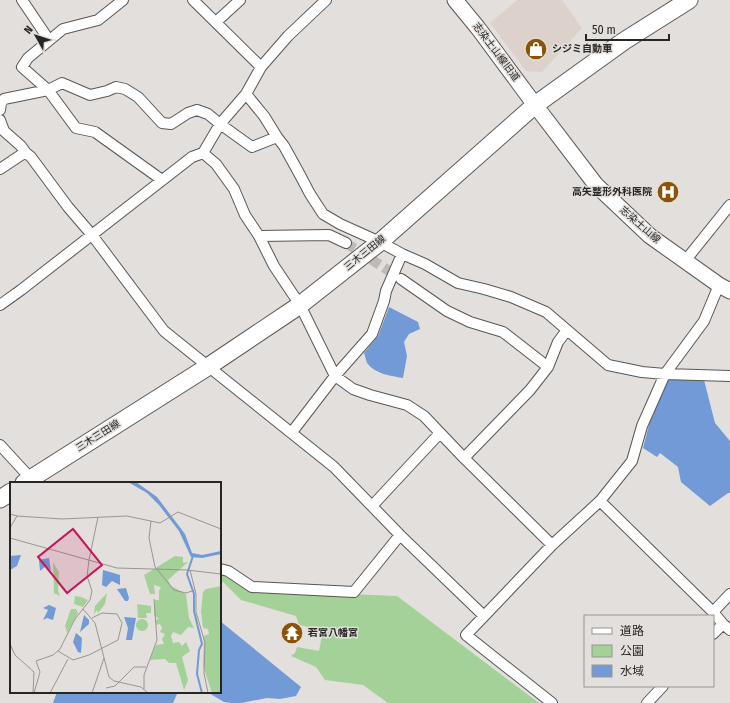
<svg xmlns="http://www.w3.org/2000/svg" width="730" height="703" font-family="'Fira Sans Condensed','Noto Sans JP',sans-serif">
	<style>
		.built { fill: #dcd2cb }
		.green { fill: #a3d197 }
		.water { fill: #719ad6 }
		.lines { fill: none; stroke-linecap: round; stroke-linejoin: round }
		.street-tunnel { stroke: #bdbab7; stroke-width: 10; stroke-dasharray: 10 5; stroke-linecap: butt }
		.street-casing { stroke: #5a5654; stroke-width: 12 }
		.secondary-casing { stroke: #5a5654; stroke-width: 17 }
		.primary-casing { stroke: #5a5654; stroke-width: 19 }
		.street { stroke: #fff; stroke-width: 10 }
		.secondary { stroke: #fff; stroke-width: 15 }
		.primary { stroke: #fff; stroke-width: 17 }
		.labels { text-anchor: middle; dominant-baseline: central; stroke-width: 3; stroke-linejoin: round; paint-order: stroke }
		.poi-label { font-size: 10px; font-weight: bold; fill: #272625; stroke: #e3dfdc; text-anchor: start }
		.street-label { font-size: 10px; fill: #272625; stroke: #e3dfdc }
		.inset-river { fill: none; stroke: #719ad6; stroke-width: 2 }
		.inset-road { fill: none; stroke: #989593; stroke-width: 1 }
		.view { fill: #c2185b; fill-opacity: 0.15; stroke: #c2185b; stroke-width: 2 }
		.inset-edge { fill: none; stroke: #272625; stroke-width: 2 }
	</style>
	<rect width="100%" height="100%" fill="#e3dfdc"/>
	<path class="built" d="M 517,0 L 562,0 L 582,28 L 542,72 L 526,71 L 490,23 Z"/>
	<path class="green" d="M 220,573 L 246,590 L 397,596 L 539,703 L 388,703 L 363,685 L 325,680 L 316,667 L 291,656 L 295,653 L 297,647 L 319,651 L 323,630 L 299,625 L 296,616 L 241,600 L 223,582 L 220,581 Z"/>
	<path class="water" d="M 389,307 L 418,322 L 420,329 L 409,334 L 404,342 L 407,356 L 403,378 C 391,376 375,374 367,363 C 366,360 365,356 364,353 L 378,336 Z
		M 671,379 L 704,380 L 715,423 L 730,441 L 730,493 L 728,493 L 710,506 L 681,482 L 678,467 L 660,453 L 657,457 L 643,448 L 651,417 L 667,381 Z
		M 220,621 L 301,687 L 296,696 L 280,699 L 267,698 L 241,703 L 232,703 L 224,702 L 207,692 L 220,692 Z
		M 57,692 L 181,692 L 177,694 L 173,703 L 53,703 Z"/>
	<g class="lines">
		<path class="street-tunnel" d="M 346,243 L 400,278"/>
		<g class="street-casing">
			<path id="street" d="M 22,0 L 49,40
				M 123,0 L 98,20 L 63,29 L 28,58 L 22,67 L 48,90 L 76,128 L 95,132 L 162,180
				M 193,0 L 261,67
				M 216,22 L 240,0
				M 246,94 L 264,116 L 277,137 L 284,146 L 300,175 L 310,194 L 323,214 L 340,224 L 380,242 L 402,254 L 425,264 L 458,283 L 484,289 L 511,297 L 546,312 L 608,365 L 642,372 L 665,374 L 730,376
				M 0,110 L 1,103 L 4,99 L 48,90 L 62,83 L 90,95 L 107,91 L 116,87 L 125,89 L 138,97 L 162,123 L 171,124 L 188,113 L 197,110 L 208,114 L 220,124 L 252,147 L 277,137
				M 0,120 L 4,131 L 21,146 L 26,153
				M 203,153 L 216,164 L 234,189 L 245,215 L 259,236 L 274,266 L 300,305 L 335,376 L 353,389 L 370,395 L 407,405 L 424,416 L 464,458 L 552,545
				M 0,169 L 21,155 L 26,153 L 31,157 L 68,207 L 92,235 L 164,331 L 334,467 L 400,535 L 484,616
				M 259,236 L 329,235 L 346,243
				M 685,261 L 730,205
				M 401,279 L 447,311 L 470,322 L 503,332 L 548,367
				M 0,305 L 21,290 L 192,157 L 203,153 L 220,124 L 246,94 L 261,67 L 288,36 L 326,0
				M 292,432 L 335,376 L 372,334 L 384,301 L 386,291 L 402,254
				M 0,445 L 34,482
				M 464,458 L 530,390 L 548,367 L 558,342 L 567,330
				M 600,501 L 713,612 L 723,624 L 730,630
				M 372,506 L 440,433
				M 220,569 L 228,571 L 252,587 L 354,592 L 400,535
				M 713,612 L 730,594
				M 713,634 L 723,624
				M 552,703 L 466,635 L 552,545 L 600,501 L 632,461 L 642,426 L 665,374 L 704,321 L 719,285
				M 647,703 L 663,686"/>
		</g>
		<g class="secondary-casing">
			<path id="secondary" d="M 455,0 L 478,28 L 535,105 L 596,185 L 650,236 L 719,285 L 730,291"/>
		</g>
		<g class="primary-casing">
			<path id="primary" d="M 24,483 L 209,366 L 300,305 L 380,242 L 535,105 L 624,41 L 689,0
				M 0,499 L 11,492"/>
		</g>
		<use href="#street" class="street"/>
		<use href="#secondary" class="secondary"/>
		<use href="#primary" class="primary"/>
	</g>
	<defs>
		<g id="shop-disc" transform="scale(1.15)"><circle r="9.5" fill="#8b5307" stroke="#e3dfdc"/><path d="M-5-2.5h2.3a2.7 3.5 0 0 1 5.4 0H5L5.5 6h-11ZM-1.5-2.5h3a1.5 2.3 0 0 0-3 0Z" fill="#fff"/></g>
		<g id="hospital-disc" transform="scale(1.15)"><circle r="9.5" fill="#8b5307" stroke="#e3dfdc"/><path d="M-5-5h3v3.5h4V-5h3V5h-3V1.5h-4V5h-3Z" fill="#fff"/></g>
		<g id="temple-disc" transform="scale(1.15)"><circle r="9.5" fill="#8b5307" stroke="#e3dfdc"/><path d="M0-6L5-2H3V0L6.5 2.5H4V6H1.5V3h-3V6H-4V2.5H-6.5L-3 0V-2H-5Z" fill="#fff"/></g>
	</defs>
	<g fill-rule="evenodd">
		<use href="#shop-disc" x="536" y="49"/>
		<use href="#hospital-disc" x="668" y="192"/>
		<use href="#temple-disc" x="292" y="633"/>
	</g>
	<g class="labels">
		<g class="poi-label">
			<text x="552" y="49">シジミ自動車</text>
			<text x="652" y="192" text-anchor="end">高矢整形外科医院</text>
			<text x="308" y="633">若宮八幡宮</text>
		</g>
		<g class="street-label">
			<text transform="translate(496 52) rotate(53)">志染土山線旧道</text>
			<text transform="translate(640 225) rotate(41)">志染土山線</text>
			<text transform="translate(365 253) rotate(-39)">三木三田線</text>
			<text transform="translate(98 436) rotate(-32)">三木三田線</text>
		</g>
	</g>
	<g transform="translate(10 482)">
		<rect width="211" height="211" fill="#e3dfdc"/>
		<path d="M 165,74 L 173,75 L 173,81 L 178,80 L 158,98 L 161,104 L 176,112 L 179,136 L 184,146 L 178,145 L 171,153 L 163,150 L 161,154 L 163,161 L 169,160 L 172,164 L 176,160 L 180,169 L 172,175 L 178,198 L 174,208 L 166,181 L 159,181 L 155,177 L 140,178 L 146,163 L 154,162 L 152,157 L 155,152 L 150,150 L 152,146 L 150,142 L 146,143 L 145,138 L 149,137 L 144,133 L 145,118 L 149,118 L 149,109 L 151,105 L 144,103 L 145,112 L 140,112 L 134,93 ZM 43,80 L 49,90 L 48,109 L 50,114 L 44,111 ZM 211,104 L 211,211 L 202,211 L 193,184 L 194,154 L 199,152 L 198,147 L 193,146 L 191,129 L 193,110 L 196,107 ZM 97,111 L 95,122 L 88,131 L 87,128 L 84,132 L 85,124 ZM 65,114 L 71,115 L 78,118 L 73,125 L 64,122 ZM 127,122 L 141,124 L 141,131 L 136,131 L 137,136 L 128,136 ZM 61,127 L 66,127 L 68,131 L 57,151 L 55,144 ZM126 143a6 6 0 1 1 12 0a6 6 0 1 1-12 0Z" fill="#a3d197"/>
		<path d="M 118,0 L 126,0 L 147,15 L 175,52 L 182,71 L 192,73 L 211,69 L 211,72 L 192,76 L 181,75 L 169,49 L 149,23 L 137,11 ZM 11,73 L 7,84 L 0,88 L 0,74 ZM 39,76 L 41,89 L 36,84 L 30,89 L 29,78 ZM 93,88 L 110,93 L 110,103 L 102,99 L 96,105 L 92,103 ZM 116,106 L 119,116 L 118,119 L 115,119 L 107,107 ZM 39,123 L 46,126 L 43,138 L 37,136 L 33,138 L 38,128 L 33,126 ZM 74,133 L 79,138 L 79,142 L 70,150 ZM 114,135 L 126,136 L 122,158 L 116,158 L 118,146 ZM 66,151 L 72,156 L 71,171 L 68,170 L 63,160 Z" fill="#719ad6"/>
		<path class="inset-river" d="M 183,74 L 177,92 L 184,112 L 184,129 L 192,162 L 189,168 L 187,192 L 192,211"/>
		<path class="inset-road" d="M 0,32 L 7,34 L 0,46M 7,34 L 52,37 L 117,34 L 150,41 L 168,30 L 211,47M 141,39 L 139,56 L 145,85 L 164,108 L 176,111 L 185,108M 0,56 L 107,86 L 177,88 L 211,92M 79,78 L 88,35M 180,88 L 186,112 L 186,130 L 195,161 L 194,191 L 198,211M 73,127 L 85,141 L 99,195 L 104,199 L 131,205 L 138,211M 0,162 L 5,173 L 24,190 L 23,211M 48,169 L 63,178 L 79,173 L 108,158 L 112,141 L 107,132 L 92,131 L 82,136M 96,206 L 105,204 L 124,185 L 136,185M 134,207 L 134,193 L 147,158 L 144,117M 24,211 L 30,190 L 26,179 L 43,173 L 50,167 L 65,137 L 80,118 L 82,109 L 77,94 L 79,78M 40,211 L 58,177M 82,211 L 94,176"/>
		<path class="view" d="M 63,47 L 92,83 L 57,111 L 28,75 Z"/>
		<rect width="211" height="211" class="inset-edge"/>
	</g>
	<rect x="584" y="615" width="130" height="72" fill="#e3dfdc" stroke="#989593"/>
	<rect x="592" y="628" width="20" height="6" fill="#ffffff" stroke="#989593"/>
	<text x="620" y="635" font-size="12" fill="#272625">道路</text>
	<rect x="592" y="645" width="20" height="12" fill="#a3d197" stroke="#989593"/>
	<text x="620" y="655" font-size="12" fill="#272625">公園</text>
	<rect x="592" y="665" width="20" height="12" fill="#719ad6" stroke="#989593"/>
	<text x="620" y="675" font-size="12" fill="#272625">水域</text>
	<g transform="translate(36 36) rotate(309)" stroke="#e3dfdc" stroke-width="3" paint-order="stroke">
	<path d="M0-3L7 15L0 10L-7 15Z" fill="#272625"/>
	<text y="-6" font-size="11" font-weight="bold" text-anchor="middle" fill="#272625">N</text>
	</g>
	<path d="M586 34v6h83v-6" fill="none" stroke="#272625" stroke-width="2"/>
	<text x="592" y="34" font-size="12" fill="#272625" stroke="#e3dfdc" stroke-width="3" paint-order="stroke">50 m</text>
</svg>
